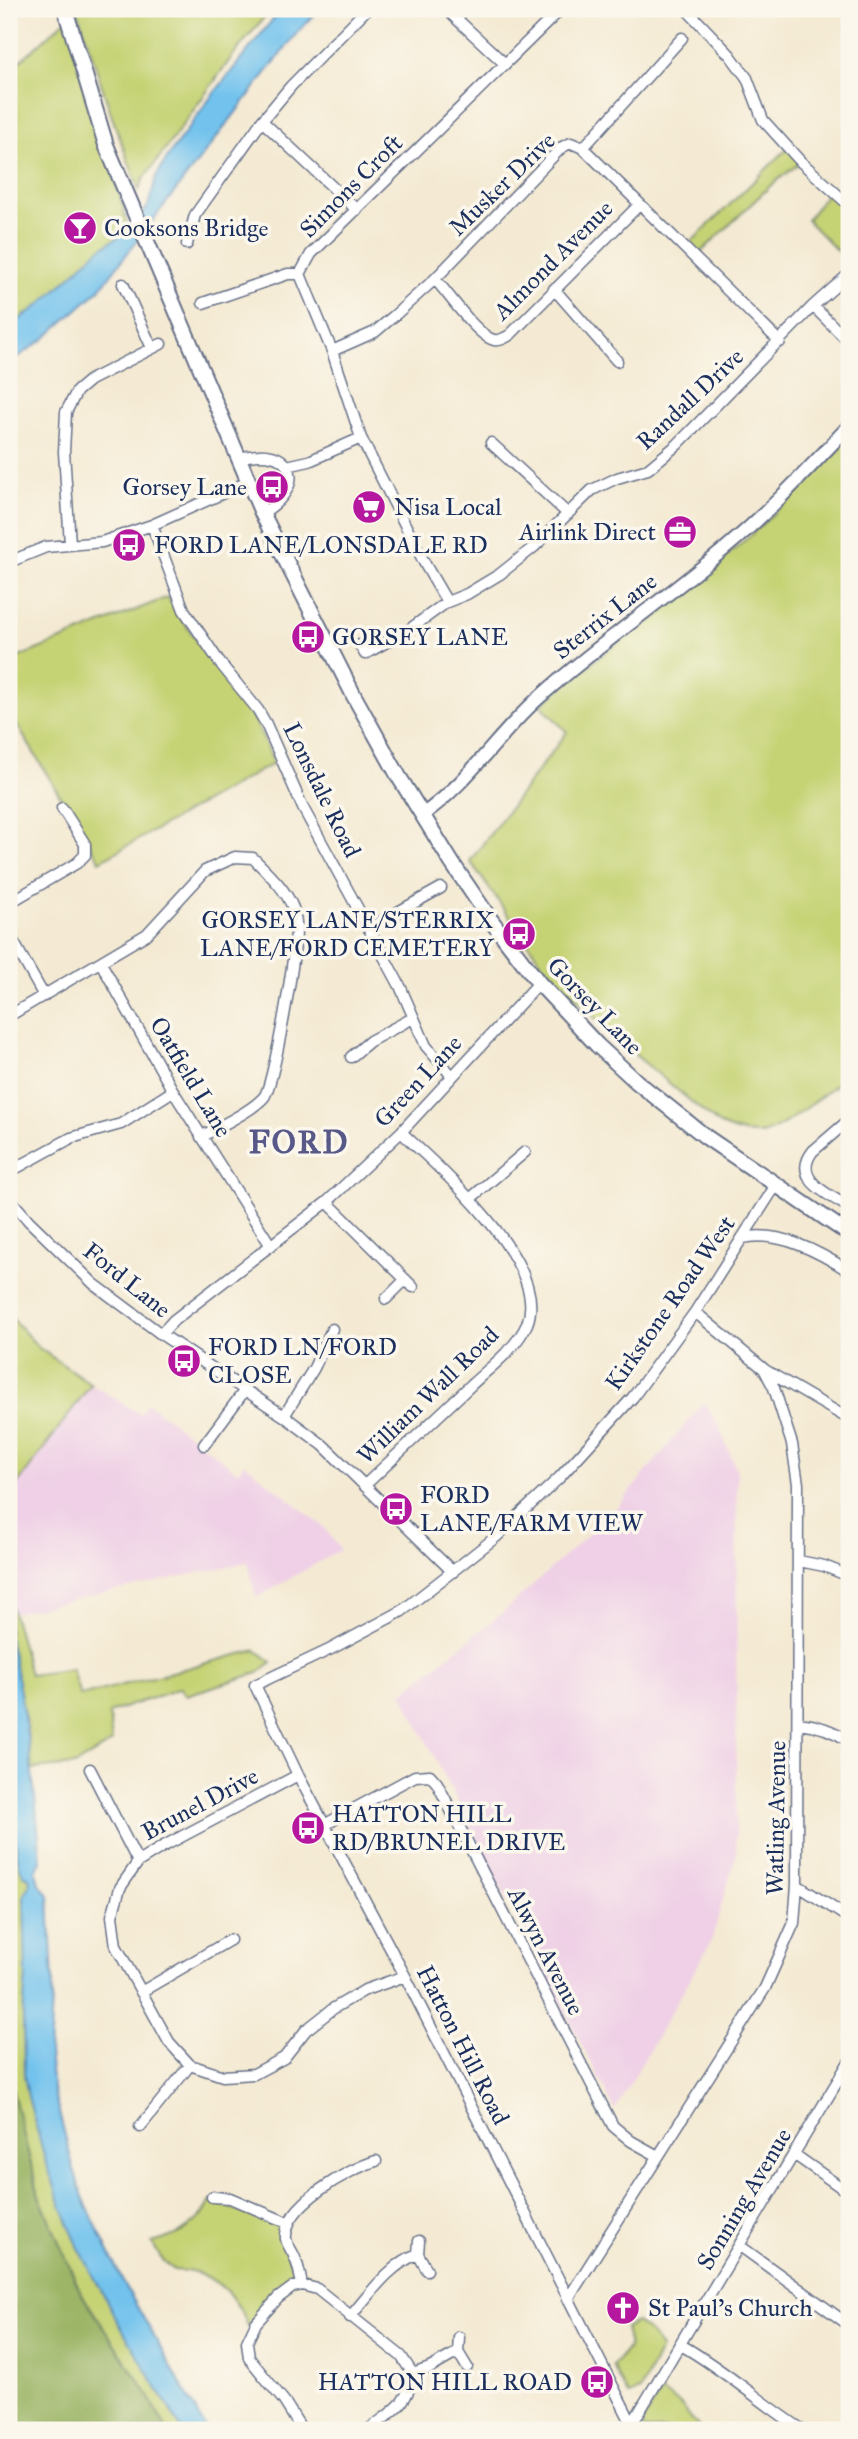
<svg xmlns="http://www.w3.org/2000/svg" width="858" height="2439" font-family="'IM FELL Great Primer',serif">
	<style>
		.built { fill: #efd0e6 }
		.green { fill: #c6d374; stroke: #708169; stroke-width: 2 }
		.forest { fill: #9cb566; stroke: #5c7262; stroke-width: 2 }
		.water { fill: #72c2ed; stroke: #4678a6; stroke-width: 2 }
		.lines { fill: none; stroke-linecap: round; stroke-linejoin: round }
		.minor-casing { stroke: #677087; stroke-width: 13 }
		.tertiary-casing { stroke: #677087; stroke-width: 16 }
		.secondary-casing { stroke: #677087; stroke-width: 18 }
		.minor { stroke: #fff; stroke-width: 10 }
		.tertiary { stroke: #fff; stroke-width: 12 }
		.secondary { stroke: #fff; stroke-width: 14 }
		.labels { text-anchor: middle; dominant-baseline: central; stroke-width: 7; stroke-linejoin: round; paint-order: stroke }
		.street-label { font-size: 24px; fill: #1b2f5e; stroke: #fbf7ec }
		.poi-label { font-size: 24px; fill: #1b2f5e; stroke: #fbf7ec; text-anchor: start }
		.district-label { font-size: 32px; font-weight: bold; letter-spacing: 2px; fill: #585989; stroke: #fbf7ec }
	</style>
	<rect width="100%" height="100%" fill="#fbf7ec"/>
	<filter id="ink" filterUnits="userSpaceOnUse"><feTurbulence type="fractalNoise" baseFrequency=".0143" numOctaves="2"/><feDisplacementMap in="SourceGraphic" scale="14" xChannelSelector="R" yChannelSelector="G"/><feConvolveMatrix kernelMatrix="1 2 1 2 8 2 1 2 1" color-interpolation-filters="sRGB"/></filter>
	<filter id="wash" filterUnits="userSpaceOnUse"><feTurbulence type="fractalNoise" baseFrequency=".00686" numOctaves="4" result="noise"/><feDisplacementMap in="SourceGraphic" scale="28" xChannelSelector="R" yChannelSelector="G"/><feGaussianBlur stdDeviation="1.57" result="paint"/><feColorMatrix in="noise" values="0 0 0 0 0 0 0 0 0 0 0 0 0 0 0 0 0 1.4 0 .05"/><feComposite in="paint" operator="in"/></filter>
	<g filter="url(#wash)">
		<rect width="100%" height="100%" fill="#f4ead3"/>
		<path class="built" d="M 91,1384 L 140,1414 L 147,1403 L 238,1472 L 244,1463 L 324,1527 L 340,1550 L 256,1598 L 248,1562 L 13,1613 L 9,1599 L 9,1496 Z
			M 704,1402 L 718,1424 L 737,1471 L 736,1855 L 711,1942 L 615,2110 L 402,1693 L 501,1614 L 614,1511 Z"/>
		<path class="green" d="M 77,9 L 271,9 L 234,54 L 143,180 L 139,190 L 112,117 Z
			M 68,18 L 106,145 L 131,238 L 9,346 L 9,71 Z
			M 788,148 L 801,162 L 770,186 L 695,258 L 686,247 Z
			M 831,188 L 849,205 L 849,263 L 807,220 Z
			M 849,439 L 849,1074 C 829,1089 782,1132 759,1134 C 744,1135 732,1130 718,1124 L 615,1038 L 544,966 L 470,861 L 567,732 L 541,705 C 601,652 667,606 729,554 C 771,518 810,478 849,439 Z
			M 168,597 L 177,613 L 256,722 L 274,763 L 100,861 L 9,712 L 9,661 Z
			M 9,1315 L 39,1348 L 91,1384 L 9,1496 Z
			M 9,1599 L 30,1675 L 72,1669 L 80,1696 L 256,1650 L 272,1662 L 258,1673 L 186,1695 L 180,1688 L 109,1713 L 112,1742 L 75,1765 L 32,1769 L 26,1723 L 9,1638 Z
			M 9,1703 L 35,1888 L 38,1980 L 61,2171 L 195,2430 L 9,2430 Z
			M 211,2201 L 281,2225 L 281,2242 L 293,2268 L 295,2280 L 280,2288 L 248,2326 C 234,2292 213,2271 174,2270 L 161,2258 L 152,2243 C 176,2237 200,2225 211,2201 Z
			M 636,2322 L 652,2335 L 661,2348 L 640,2391 L 628,2395 L 613,2366 L 629,2347 L 625,2328 Z
			M 661,2392 L 679,2403 L 701,2430 L 644,2430 L 641,2424 Z"/>
		<path class="forest" d="M 9,2031 L 13,2092 L 39,2196 L 81,2293 L 150,2398 L 167,2430 L 22,2430 L 9,2420 Z"/>
		<path class="water" d="M 281,9 L 320,9 L 297,33 L 99,290 L 44,339 L 9,363 L 9,327 L 42,303 L 97,251 L 130,229 L 148,206 L 157,175 L 169,155 L 211,97 Z
			M 9,1638 C 26,1712 35,1786 41,1862 L 36,1870 L 39,1884 L 49,1895 L 53,1982 L 49,2053 L 53,2089 L 73,2166 L 83,2198 L 122,2280 L 207,2430 L 182,2430 L 114,2315 L 78,2246 L 62,2208 L 45,2159 L 28,2097 L 24,2075 L 23,2017 L 26,1975 L 24,1895 L 30,1886 L 29,1877 L 23,1874 L 19,1866 L 9,1791 Z"/>
	</g>
	<g filter="url(#ink)">
		<g class="lines">
			<g class="minor-casing">
				<path id="minor" d="M 446,9 L 505,64
					M 561,9 L 311,254 L 300,274 L 332,351 L 361,438 L 426,566 L 447,602 L 467,594 L 500,574 L 534,547 L 592,490 L 617,478 L 648,469 L 677,445 L 813,306 L 849,274
					M 686,9 L 730,55 L 747,78 L 763,120 L 801,162 L 849,205
					M 262,121 L 357,210
					M 583,148 L 682,38
					M 187,244 L 195,215 L 262,121 L 291,86 L 367,9
					M 435,279 C 448,293 477,336 494,340 C 500,341 505,338 510,335 L 640,204
					M 123,284 L 152,348
					M 554,289 L 617,361
					M 203,303 L 288,274 L 300,274
					M 813,306 L 849,342
					M 332,351 L 375,332 L 395,315 L 435,279 L 562,147 L 571,143 L 583,148 L 780,342
					M 491,443 L 568,514
					M 237,458 C 251,455 269,452 281,460 C 305,478 278,505 262,513
					M 287,466 L 309,461 L 361,438
					M 152,525 L 184,610 L 220,663 L 258,710 L 266,724 L 303,808 L 400,986 L 426,1046 L 452,1076
					M 70,544 L 64,452 L 66,412 L 77,391 L 90,380 L 161,344
					M 9,562 L 46,547 L 102,542 L 152,525 L 248,482
					M 360,645 L 365,654 L 410,629 L 447,602
					M 9,903 L 77,863 L 85,855 L 85,844 L 62,808
					M 369,928 L 441,888
					M 9,934 L 44,996
					M 101,963 L 173,1091 L 271,1246
					M 9,1016 L 147,934 L 205,871 L 235,857 L 253,858 C 268,873 285,888 293,908 C 294,912 296,919 296,924 C 298,943 274,1085 264,1097 C 251,1112 219,1126 201,1137
					M 351,1057 L 370,1041 L 413,1018
					M 849,1120 L 813,1151 C 791,1179 829,1195 849,1207
					M 9,1172 L 71,1138 L 121,1124 L 173,1091
					M 9,1198 L 29,1221 L 94,1284 L 161,1334 L 284,1416 L 323,1445 L 453,1572
					M 471,1198 L 525,1152
					M 327,1202 L 413,1287
					M 743,1238 C 779,1230 819,1252 849,1271
					M 386,1299 L 405,1280
					M 161,1334 L 174,1320 L 327,1202 L 401,1132 L 539,983
					M 765,1370 L 849,1419
					M 284,1416 L 314,1368 L 332,1329
					M 204,1445 L 245,1390
					M 365,1485 C 400,1452 435,1419 470,1386 C 489,1368 516,1349 527,1324 C 551,1264 439,1168 401,1132
					M 799,1561 L 824,1566 L 849,1576
					M 798,1723 C 818,1725 833,1730 849,1741
					M 90,1769 L 138,1862
					M 298,1775 L 162,1847 L 138,1862 L 120,1888 L 112,1916 L 116,1946 L 169,2042 L 190,2065 L 223,2076 L 254,2074 L 284,2058 L 306,2030 L 334,2008 L 365,1990 L 405,1976
					M 326,1824 L 415,1776 L 430,1775 L 437,1783 L 613,2126 L 631,2141 L 658,2156
					M 797,1885 L 849,1918
					M 141,1992 L 230,1940
					M 140,2127 L 190,2065
					M 795,2155 L 849,2193
					M 212,2197 L 230,2198 L 288,2223
					M 419,2241 L 418,2254 L 427,2270
					M 740,2246 L 849,2325
					M 302,2285 C 300,2276 299,2267 295,2258 C 293,2252 287,2245 286,2239 C 283,2205 349,2169 376,2161
					M 568,2299 L 765,1988 L 794,1923 L 797,1885 L 798,1484 L 792,1444 L 774,1388 L 764,1369 L 695,1312
					M 350,2317 C 369,2295 391,2263 418,2254
					M 459,2337 L 458,2352 L 467,2367
					M 681,2345 C 725,2370 761,2403 803,2430
					M 413,2374 L 430,2368 L 458,2352
					M 632,2424 L 849,2062
					M 302,2430 L 284,2401 L 249,2358 L 247,2342 L 256,2323 L 278,2298 L 293,2287 L 302,2285 L 317,2289 L 401,2356 L 413,2374 C 408,2406 391,2412 368,2430
					M 635,2430 L 405,1976 L 298,1775 L 255,1685 L 331,1649 L 402,1611 L 496,1537 L 559,1478 L 633,1397 L 695,1312 L 776,1185"/>
			</g>
			<g class="tertiary-casing">
				<path id="tertiary" d="M 422,815 C 469,783 499,732 542,695 C 601,642 668,597 728,546 C 772,509 810,467 849,426"/>
			</g>
			<g class="secondary-casing">
				<path id="secondary" d="M 65,9 L 106,145 L 262,513 L 354,696 L 399,777 L 452,863 L 490,919 L 539,983 L 597,1045 L 637,1082 L 706,1137 L 849,1234"/>
			</g>
			<use href="#minor" class="minor"/>
			<use href="#tertiary" class="tertiary"/>
			<use href="#secondary" class="secondary"/>
		</g>
	</g>
	<defs>
		<g id="bar-disc" transform="scale(1.75)"><circle r="9.5" fill="#b5179e" stroke="#fbf7ec"/><path d="M-6-5H6L.8 .8V4.5H3.5V6h-7V4.5H-.8V.8Z" fill="#fff"/></g>
		<g id="bus-disc" transform="scale(1.75)"><circle r="9.5" fill="#b5179e" stroke="#fbf7ec"/><path d="M-5-6H5V4H4V6H2V4H-2V6H-4V4H-5ZM-3.5-4V0h7V-4ZM-3.5 1.2v1.5H-2V1.2ZM2 1.2v1.5H3.5V1.2Z" fill="#fff"/></g>
		<g id="supermarket-disc" transform="scale(1.75)"><circle r="9.5" fill="#b5179e" stroke="#fbf7ec"/><path d="M-6-5.5h2.5l.6 2H6L4.5 2H-2.5L-4.4-4H-6ZM-1.5 3.2a1.3 1.3 0 1 0 .1 0ZM3 3.2a1.3 1.3 0 1 0 .1 0Z" fill="#fff"/></g>
		<g id="office-disc" transform="scale(1.75)"><circle r="9.5" fill="#b5179e" stroke="#fbf7ec"/><path d="M-6-3h4V-5.5h4V-3h4V5H-6ZM-1-4.5V-3h2v-1.5ZM-6 0V1H6V0Z" fill="#fff"/></g>
		<g id="church-disc" transform="scale(1.75)"><circle r="9.5" fill="#b5179e" stroke="#fbf7ec"/><path d="M-1.2-6h2.4v3.5h3.3v2.4h-3.3V6h-2.4V-.1h-3.3v-2.4h3.3Z" fill="#fff"/></g>
	</defs>
	<g fill-rule="evenodd">
		<use href="#bar-disc" x="80" y="228"/>
		<use href="#bus-disc" x="272" y="487"/>
		<use href="#supermarket-disc" x="369" y="507"/>
		<use href="#office-disc" x="680" y="532"/>
		<use href="#bus-disc" x="129" y="545"/>
		<use href="#bus-disc" x="308" y="637"/>
		<use href="#bus-disc" x="519" y="934"/>
		<use href="#bus-disc" x="184" y="1361"/>
		<use href="#bus-disc" x="396" y="1509"/>
		<use href="#bus-disc" x="308" y="1828"/>
		<use href="#church-disc" x="623" y="2308"/>
		<use href="#bus-disc" x="597" y="2382"/>
	</g>
	<g class="labels">
		<g class="street-label">
			<text transform="translate(502 184) rotate(-44)">Musker Drive</text>
			<text transform="translate(351 186) rotate(-45)">Simons Croft</text>
			<text transform="translate(553 260) rotate(-45)">Almond Avenue</text>
			<text transform="translate(690 399) rotate(-43)">Randall Drive</text>
			<text transform="translate(605 616) rotate(-38)">Sterrix Lane</text>
			<text transform="translate(322 790) rotate(64)">Lonsdale Road</text>
			<text transform="translate(595 1006) rotate(46)">Gorsey Lane</text>
			<text transform="translate(191 1077) rotate(59)">Oatfield Lane</text>
			<text transform="translate(418 1081) rotate(-47)">Green Lane</text>
			<text transform="translate(127 1280) rotate(39)">Ford Lane</text>
			<text transform="translate(670 1303) rotate(-55)">Kirkstone Road West</text>
			<text transform="translate(428 1395) rotate(-44)">William Wall Road</text>
			<text transform="translate(200 1804) rotate(-28)">Brunel Drive</text>
			<text transform="translate(776 1818) rotate(-89)">Watling Avenue</text>
			<text transform="translate(546 1951) rotate(63)">Alwyn Avenue</text>
			<text transform="translate(463 2045) rotate(63)">Hatton Hill Road</text>
			<text transform="translate(744 2199) rotate(-59)">Sonning Avenue</text>
		</g>
		<g class="poi-label">
			<text x="104" y="228">Cooksons Bridge</text>
			<text x="247" y="487" text-anchor="end">Gorsey Lane</text>
			<text x="394" y="507">Nisa Local</text>
			<text x="656" y="532" text-anchor="end">Airlink Direct</text>
			<text x="154" y="545">FORD LANE/LONSDALE RD</text>
			<text x="332" y="637">GORSEY LANE</text>
			<text x="494" y="920" text-anchor="end">GORSEY LANE/STERRIX<tspan x="494" dy="28">LANE/FORD CEMETERY</tspan></text>
			<text x="208" y="1347">FORD LN/FORD<tspan x="208" dy="28">CLOSE</tspan></text>
			<text x="420" y="1495">FORD<tspan x="420" dy="28">LANE/FARM VIEW</tspan></text>
			<text x="332" y="1814">HATTON HILL<tspan x="332" dy="28">RD/BRUNEL DRIVE</tspan></text>
			<text x="648" y="2308">St Paul's Church</text>
			<text x="572" y="2382" text-anchor="end">HATTON HILL ROAD</text>
		</g>
		<g class="district-label">
			<text x="299" y="1142">FORD</text>
		</g>
	</g>
	<rect width="858" height="2439" fill="none" stroke="#fbf7ec" stroke-width="35"/>
</svg>
